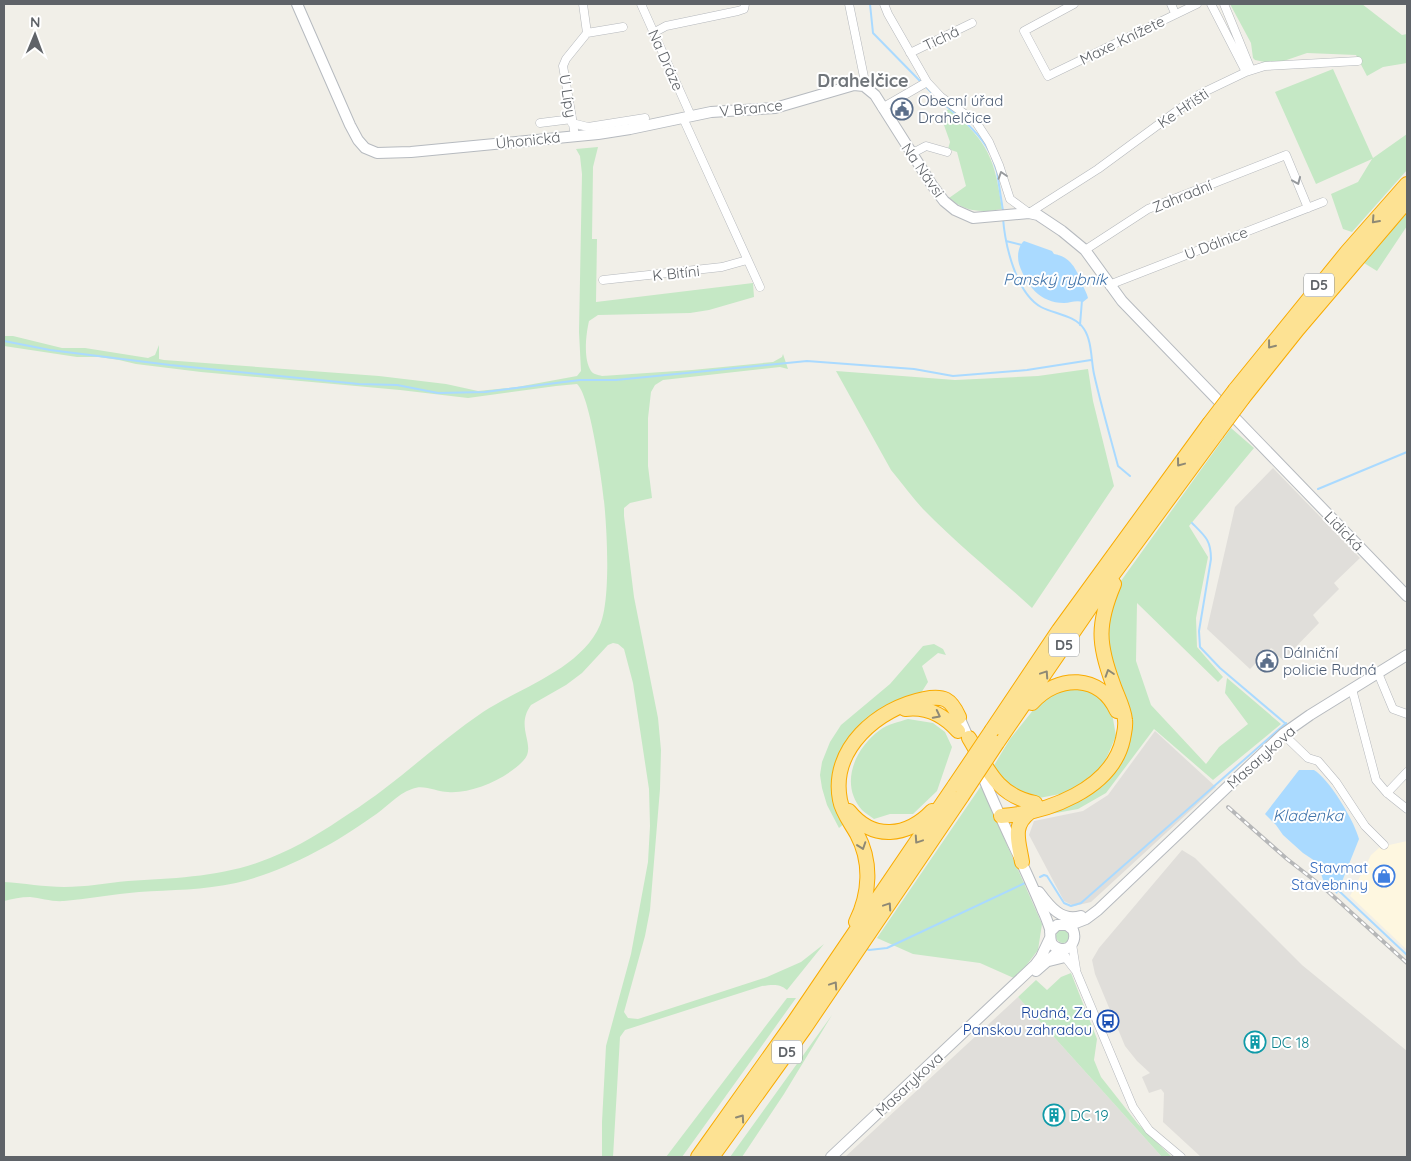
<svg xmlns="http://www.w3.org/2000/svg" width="1411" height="1161" font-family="Quicksand,sans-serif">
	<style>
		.commercial { fill: #fef7e0 }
		.industrial { fill: #e0deda }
		.green { fill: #c5e8c5 }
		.water { fill: #aadaff }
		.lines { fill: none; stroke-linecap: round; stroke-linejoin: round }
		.stream { stroke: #aadaff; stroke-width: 2 }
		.minor-casing { stroke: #b5b8bc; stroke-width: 9 }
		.secondary-casing { stroke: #b6babf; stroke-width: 12 }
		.motorway-casing { stroke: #f9ab00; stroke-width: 16 }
		.minor { stroke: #fff; stroke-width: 8 }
		.secondary { stroke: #fff; stroke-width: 10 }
		.motorway { stroke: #fde293; stroke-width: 14 }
		.rail-casing { stroke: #b6b7b8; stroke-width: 4 }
		.rail { stroke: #fff; stroke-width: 2; stroke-dasharray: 5.5; stroke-linecap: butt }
		.motorway-bridge-casing { stroke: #f9ab00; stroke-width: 16; stroke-linecap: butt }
		.motorway-bridge { stroke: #fde293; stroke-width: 14 }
		.oneway { stroke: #979a9d }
		.oneway2 { stroke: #8e8975 }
		.labels { text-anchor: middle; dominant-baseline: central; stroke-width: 4; stroke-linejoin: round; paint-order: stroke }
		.shield { fill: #fff; stroke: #8f9295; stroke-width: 1 }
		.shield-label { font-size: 14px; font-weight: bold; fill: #5f6368 }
		.street-label { font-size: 15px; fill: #5f6368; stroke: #fff }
		.service-label { font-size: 15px; fill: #4e5e75; stroke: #fff; text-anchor: start }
		.shop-label { font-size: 15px; fill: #366cbe; stroke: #fff; text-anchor: end }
		.transit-label { font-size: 15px; fill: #164399; stroke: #fff; text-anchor: end }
		.culture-label { font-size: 15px; fill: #0d838f; stroke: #fff; text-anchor: start }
		.water-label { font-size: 16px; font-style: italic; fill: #4174aa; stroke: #fff }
		.quarter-label { font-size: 18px; font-weight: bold; fill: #70757a; stroke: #fff }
	</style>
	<rect width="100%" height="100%" fill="#f1efe8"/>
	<path class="commercial" d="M 1407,841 L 1407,950 L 1350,896 L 1371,855 L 1380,847 Z"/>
	<path class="industrial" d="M 1273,468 L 1360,558 L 1334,583 L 1339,589 L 1313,615 L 1319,623 L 1283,660 L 1273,651 L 1274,650 L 1271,648 L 1250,669 L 1207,629 L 1235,507 Z
		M 1155,731 L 1216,787 L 1091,902 L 1074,906 L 1064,901 L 1029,835 L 1034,821 L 1083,811 L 1108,795 Z
		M 1182,850 L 1195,858 L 1302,965 L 1407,1051 L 1407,1157 L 1201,1157 L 1163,1122 L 1164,1093 L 1161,1089 L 1149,1093 L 1142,1077 L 1150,1073 L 1137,1061 L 1125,1046 L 1095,974 L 1092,960 L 1099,948 Z
		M 1018,997 L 1162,1157 L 845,1157 Z"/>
	<path class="green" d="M 1230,4 L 1362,4 L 1402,35 L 1407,34 L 1407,63 L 1383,67 L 1367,76 L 1356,55 L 1307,53 L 1275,64 L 1255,60 L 1253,58 L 1251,43 Z
		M 1333,69 L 1373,158 L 1407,134 L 1407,170 L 1352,232 L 1343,229 L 1331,194 L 1358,182 L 1372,159 L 1316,184 L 1275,92 Z
		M 949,109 C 989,142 995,160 1002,209 C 981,213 965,212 949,198 L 966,186 L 957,152 L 948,149 L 950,142 L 940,114 Z
		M 598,147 L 593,167 L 592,239 L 597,239 L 596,302 L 753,283 L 754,297 L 709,310 L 690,313 L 598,315 L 589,321 C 586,334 583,359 591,371 C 593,374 598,375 602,376 L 692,370 L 773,362 L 782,357 L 783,354 L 788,369 L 780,367 L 663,380 L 655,385 L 651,392 L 648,418 L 648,466 L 652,498 L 630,503 L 624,508 L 624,516 L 634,597 L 658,718 L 661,750 L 660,789 L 650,910 L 645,936 L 624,1012 L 628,1018 L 638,1019 L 767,977 L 801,962 L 824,944 L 787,990 C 779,983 772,985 762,986 L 625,1030 L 620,1037 L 613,1157 L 602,1157 L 602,1122 L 606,1046 L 631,954 L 648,862 L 650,826 L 649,789 L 633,683 L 624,649 L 618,644 L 613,643 L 608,645 L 582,673 L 566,685 L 531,705 C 514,728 538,746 523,761 C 507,778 472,794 448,792 C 436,792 424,784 412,789 C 397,794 385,809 372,817 C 333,845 283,872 236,883 C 204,890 171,890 139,892 C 113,894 89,899 64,901 C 52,902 41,898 30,897 C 21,897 12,899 4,901 L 4,882 C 24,883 44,887 64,887 C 86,887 107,883 128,881 C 176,878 224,877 270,858 C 298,847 325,830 350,813 C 397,783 437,743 483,712 C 521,687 581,669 600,625 C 611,600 607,529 604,501 C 602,481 590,395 577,384 L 556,386 L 468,398 L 400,390 L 201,372 L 136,364 L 119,360 L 99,357 L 77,357 L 4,346 L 4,336 L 13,336 L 62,348 L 85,348 L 148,358 L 155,355 L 159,345 L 159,359 L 164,360 L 379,376 L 446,384 L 478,391 L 517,387 L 577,376 L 581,371 L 579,332 L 582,174 L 580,156 L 576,149 Z
		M 1407,213 L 1407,226 L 1377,271 L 1364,263 Z
		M 1088,369 L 1093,401 L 1114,486 L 1032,608 C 996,575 957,544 923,509 C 912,497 902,483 891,470 L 836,371 L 955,380 L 1038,376 Z
		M 1231,428 L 1254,448 L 1189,526 L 1208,557 L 1196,618 L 1197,647 L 1223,677 L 1218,682 L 1137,603 L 1136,661 L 1151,705 L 1206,764 L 1219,747 L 1248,724 L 1225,693 L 1227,678 L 1281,724 L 1213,780 L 1154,729 L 1106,793 L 1078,809 L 1045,815 L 1040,813 L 1098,788 L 1120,762 L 1126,746 L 1105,646 L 1105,621 L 1118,585 Z
		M 934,644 L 943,649 L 946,655 L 938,653 L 922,666 L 928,682 L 921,693 L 893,703 L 873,714 L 855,730 L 843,747 L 846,822 L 839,828 L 827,805 L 822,788 L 820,775 L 822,762 L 830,742 L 841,725 L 890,684 L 923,646 Z
		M 1074,685 L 1097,695 L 1112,713 L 1116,736 L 1103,766 L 1071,792 L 1039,798 L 1013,792 L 993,767 L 1010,739 L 1046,694 Z
		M 908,719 L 933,723 L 945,732 L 952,747 L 937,791 L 913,814 L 890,814 L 874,819 C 870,816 865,813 862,810 C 839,784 855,748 880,730 C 887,724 899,722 908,719 Z
		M 981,786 L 1042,924 L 1038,950 L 1016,979 L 980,963 L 913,954 L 877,938 Z
		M1056 936a7 7 0 1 1 14 0a7 7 0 1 1-14 0Z
		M 1071,973 L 1097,1039 L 1094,1060 L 1101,1077 L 1138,1124 L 1172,1157 L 1162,1157 L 1018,997 L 1036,980 L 1047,990 L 1061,977 Z
		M 787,998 L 796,998 L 682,1157 L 666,1157 Z
		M 832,1015 L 784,1094 L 742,1157 L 730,1157 Z"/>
	<path class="water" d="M 1024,241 L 1052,251 L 1054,254 C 1071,257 1076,269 1082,283 C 1084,289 1087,293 1088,298 L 1083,302 C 1075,300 1071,303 1064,303 C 1040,303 1026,285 1019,264 C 1017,257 1018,246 1024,241 Z
		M 1299,770 L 1314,770 C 1329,779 1353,819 1358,836 L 1359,839 L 1337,894 L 1323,880 L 1318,863 L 1303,853 L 1283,835 L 1276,825 L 1265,814 Z"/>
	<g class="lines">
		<path class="stream" d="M 870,4 L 873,33 L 921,82
			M 926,87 L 933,94
			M 940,101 C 959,117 978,130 990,153
			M 992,157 L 997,172 L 1003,211
			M 1003,218 C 1005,245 1016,293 1041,307 C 1054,314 1075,315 1084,329 C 1092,341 1091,360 1094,374 C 1101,405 1110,436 1118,466 L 1130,476
			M 1006,241 L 1022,245
			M 1080,325 L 1082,300
			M 4,341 L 50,350 L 170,365 L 359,384 L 397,385 L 438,393 L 485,392 L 580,380 L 616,380 L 807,361 L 914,369 L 953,376 L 1027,370 L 1091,360
			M 1318,489 L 1407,452
			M 1192,523 C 1205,536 1211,540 1211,559 L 1199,631 L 1200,647 L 1220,668 L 1286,724
			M 1040,877 L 1044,875 L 1047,876 L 1064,903 L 1071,906 L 1081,903 L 1286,723
			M 1338,890 L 1407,955
			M 865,948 L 869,950 L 887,948 L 1025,883"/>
		<g class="minor-casing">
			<path id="minor" d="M 641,4 L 691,116
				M 849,4 L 864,77 L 868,88
				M 884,4 L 888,14 L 927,82 L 941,97 L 976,122 L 989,142 L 999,165 L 1010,199 L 1029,213 L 1098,169 L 1200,94 L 1246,72 L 1265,66 L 1358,61
				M 1074,4 L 1024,31 L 1048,76 L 1197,4
				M 1171,4 L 1175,13
				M 1211,4 L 1246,72
				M 1224,4 L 1251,70
				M 655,32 L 666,26 L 738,11 L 744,9 L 745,4
				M 587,33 L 623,27
				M 910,53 L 972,23
				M 882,108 L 927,82
				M 683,118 L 760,287
				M 540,123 L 572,119
				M 572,123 L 588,127 L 645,118
				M 575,136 L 563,66 L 566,59 L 587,33 L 583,4
				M 911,154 L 926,146 L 947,152
				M 1085,250 L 1148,209 L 1286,155 L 1308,208
				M 603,280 L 722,267 L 747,260
				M 1109,285 L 1323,202
				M 1378,673 L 1393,709 L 1407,714
				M 1352,689 L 1376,780 L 1387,793 L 1407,809
				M 1283,734 L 1308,758 L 1318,761 L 1336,782 L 1365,826 L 1384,845
				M 1387,793 L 1407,772
				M 1072,944 L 1076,969
				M 1062,953 L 1076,971 L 1133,1107 L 1149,1130 L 1181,1157"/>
		</g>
		<g class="secondary-casing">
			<path id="secondary" d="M 297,4 L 350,125 L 358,140 L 365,148 L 377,153 L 411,152 L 598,134 L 630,129 L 711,112 L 775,108 L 854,85 L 864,86 L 875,95 L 932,185 L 944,201 L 955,210 L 973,218 L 1029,213 L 1038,215 L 1062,231 L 1085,250 L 1122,301 L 1407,596
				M 959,717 L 971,744
				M 978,764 C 997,814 1023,862 1043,911 C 1046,917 1048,923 1050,929 C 1051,936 1048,945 1058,948 C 1070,953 1077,940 1073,930 L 1067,925 L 1057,925 L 1050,932
				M 1039,892 C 1050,907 1062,922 1081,916
				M 1068,926 L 1086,919 L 1098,910 L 1283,734 L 1310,715 L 1407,655
				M 1049,961 L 1065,957
				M 1036,971 L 1059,951
				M 831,1157 L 1035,965 L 1041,957 L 1050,938"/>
		</g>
		<g class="motorway-casing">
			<path id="motorway" d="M 1235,390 L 1347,252 L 1407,184
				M 1243,398 L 1298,329 L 1407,201
				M 1032,703 C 1058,674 1100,674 1117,711
				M 905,709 C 927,706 944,715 958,731
				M 992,730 L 1059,630 L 1209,424
				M 969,738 C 987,768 997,796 1035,803
				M 997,743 L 1111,577 L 1217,433
				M 849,811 C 873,841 907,837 932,811
				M 1001,816 C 1046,813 1112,790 1123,739 C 1124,733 1126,727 1125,720 C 1124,708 1117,696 1113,684 C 1098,644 1097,624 1114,584
				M 1022,862 C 1019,842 1011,826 1030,812
				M 856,922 C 870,894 872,862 857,834 C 851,823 842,812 840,800 C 830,749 878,708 924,699 C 944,695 951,699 959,717
				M 698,1157 L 794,1022 L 955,785
				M 712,1157 L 804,1029 L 962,796"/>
		</g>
		<use href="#minor" class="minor"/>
		<use href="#secondary" class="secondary"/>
		<use href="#motorway" class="motorway"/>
		<g class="rail-casing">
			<path id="rail" d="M 1228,807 L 1287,859 L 1323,887 L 1407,963"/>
		</g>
		<use href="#rail" class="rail"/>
		<g class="motorway-bridge-casing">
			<path id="motorway-bridge" d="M 1209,424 L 1235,390
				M 1217,433 L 1243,398
				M 955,785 L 992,730
				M 962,796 L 997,743"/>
		</g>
		<use href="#motorway-bridge" class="motorway-bridge"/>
	</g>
	<defs><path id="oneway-chevron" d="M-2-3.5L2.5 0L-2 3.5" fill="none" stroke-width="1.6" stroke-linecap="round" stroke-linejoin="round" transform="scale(1.25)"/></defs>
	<g class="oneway">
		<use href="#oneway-chevron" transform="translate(1002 175) rotate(-108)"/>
		<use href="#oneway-chevron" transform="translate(1297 181) rotate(67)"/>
	</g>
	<g class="oneway2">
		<use href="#oneway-chevron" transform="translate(1375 220) rotate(132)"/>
		<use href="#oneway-chevron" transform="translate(1271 345) rotate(128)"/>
		<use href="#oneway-chevron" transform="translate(1180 463) rotate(127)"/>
		<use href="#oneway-chevron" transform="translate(1109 673) rotate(-108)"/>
		<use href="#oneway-chevron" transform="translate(1045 674) rotate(-56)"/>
		<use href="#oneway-chevron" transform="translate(937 715) rotate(27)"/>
		<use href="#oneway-chevron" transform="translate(918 840) rotate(124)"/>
		<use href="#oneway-chevron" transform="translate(862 846) rotate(71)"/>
		<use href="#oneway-chevron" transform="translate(888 906) rotate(-56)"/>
		<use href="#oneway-chevron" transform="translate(834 985) rotate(-56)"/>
		<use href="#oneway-chevron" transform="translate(741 1118) rotate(-55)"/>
	</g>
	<defs>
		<g id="civic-ring" transform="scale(1.125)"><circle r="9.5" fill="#fff" stroke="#5c6f8a" stroke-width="1.5"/><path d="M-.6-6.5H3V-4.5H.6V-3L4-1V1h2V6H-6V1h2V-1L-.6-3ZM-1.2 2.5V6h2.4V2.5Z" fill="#5c6f8a"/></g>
		<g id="shop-ring" transform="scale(1.125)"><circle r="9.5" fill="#fff" stroke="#3f7fe0" stroke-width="1.5"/><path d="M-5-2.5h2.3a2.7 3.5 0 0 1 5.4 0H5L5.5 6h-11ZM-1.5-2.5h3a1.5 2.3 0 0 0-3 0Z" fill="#3f7fe0"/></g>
		<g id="bus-ring" transform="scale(1.125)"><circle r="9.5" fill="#fff" stroke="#1a4fb4" stroke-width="1.5"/><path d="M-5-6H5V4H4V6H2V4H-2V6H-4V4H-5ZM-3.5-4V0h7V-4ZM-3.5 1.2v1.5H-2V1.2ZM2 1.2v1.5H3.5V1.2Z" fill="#1a4fb4"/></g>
		<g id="building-ring" transform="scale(1.125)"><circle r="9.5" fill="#fff" stroke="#0f9aa8" stroke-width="1.5"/><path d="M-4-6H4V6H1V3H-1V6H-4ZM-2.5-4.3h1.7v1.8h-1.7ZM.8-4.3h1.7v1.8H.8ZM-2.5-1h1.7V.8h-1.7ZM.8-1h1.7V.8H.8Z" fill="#0f9aa8"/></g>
	</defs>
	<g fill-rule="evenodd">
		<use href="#civic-ring" x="902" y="109"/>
		<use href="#civic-ring" x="1267" y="661"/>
		<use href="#shop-ring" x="1384" y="876"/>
		<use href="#bus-ring" x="1108" y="1021"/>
		<use href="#building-ring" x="1255" y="1042"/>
		<use href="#building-ring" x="1054" y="1115"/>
	</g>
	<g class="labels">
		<g class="shield">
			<rect x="1304" y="273.5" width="30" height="23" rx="4"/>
			<rect x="1049" y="633.5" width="30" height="23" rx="4"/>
			<rect x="772" y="1040.5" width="30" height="23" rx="4"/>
		</g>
		<g class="shield-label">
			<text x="1319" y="285">D5</text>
			<text x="1064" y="645">D5</text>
			<text x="787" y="1052">D5</text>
		</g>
		<g class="street-label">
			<text transform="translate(941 38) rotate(-26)">Tichá</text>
			<text transform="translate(1122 40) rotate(-26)">Maxe Knížete</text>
			<text transform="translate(666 60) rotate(66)">Na Dráze</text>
			<text transform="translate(568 96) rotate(81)">U Lípy</text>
			<text transform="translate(751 108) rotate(-6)">V Brance</text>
			<text transform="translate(1183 108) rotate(-34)">Ke Hřišti</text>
			<text transform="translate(528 140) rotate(-6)">Úhonická</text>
			<text transform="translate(923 170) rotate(55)">Na Návsi</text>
			<text transform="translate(1182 196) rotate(-22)">Zahradní</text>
			<text transform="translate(1216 243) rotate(-21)">U Dálnice</text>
			<text transform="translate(676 273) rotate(-6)">K Bitíni</text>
			<text transform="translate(1344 531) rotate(46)">Lidická</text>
			<text transform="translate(1261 757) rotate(-42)">Masarykova</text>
			<text transform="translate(909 1084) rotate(-43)">Masarykova</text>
		</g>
		<g class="service-label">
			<text x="918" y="100">Obecní úřad<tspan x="918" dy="17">Drahelčice</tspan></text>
			<text x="1283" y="652">Dálniční<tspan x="1283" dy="17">policie Rudná</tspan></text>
		</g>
		<g class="shop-label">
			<text x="1368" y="867">Stavmat<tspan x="1368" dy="17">Stavebniny</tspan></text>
		</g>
		<g class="transit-label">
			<text x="1092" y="1012">Rudná, Za<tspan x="1092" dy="17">Panskou zahradou</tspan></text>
		</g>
		<g class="culture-label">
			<text x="1271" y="1042">DC 18</text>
			<text x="1070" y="1115">DC 19</text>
		</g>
		<g class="water-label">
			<text x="1055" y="279">Panský rybník</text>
			<text x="1308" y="815">Kladenka</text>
		</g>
		<g class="quarter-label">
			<text x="863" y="80">Drahelčice</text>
		</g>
	</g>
	<rect width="1411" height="1161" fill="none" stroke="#5f6368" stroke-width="10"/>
	<g transform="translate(35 35) rotate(1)" stroke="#ffffff" stroke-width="4" paint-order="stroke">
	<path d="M0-4L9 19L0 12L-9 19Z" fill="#5f6368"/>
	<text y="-8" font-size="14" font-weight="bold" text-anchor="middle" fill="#5f6368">N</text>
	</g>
</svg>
